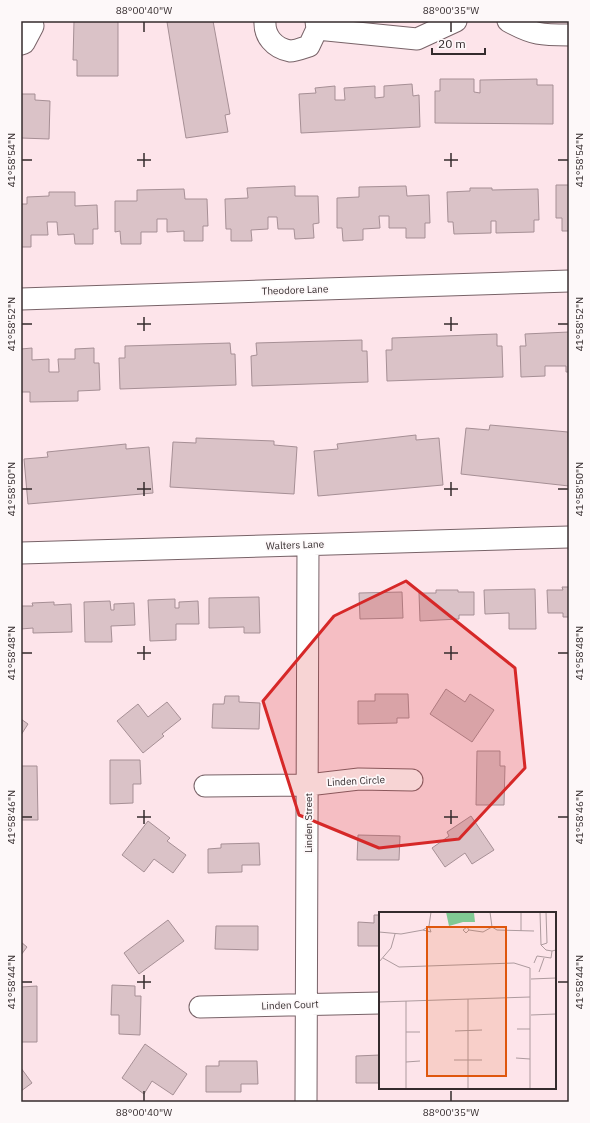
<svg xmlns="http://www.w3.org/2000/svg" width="590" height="1123" font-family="'IBM Plex Sans',sans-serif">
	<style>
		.building { fill: #dac2c7; stroke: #a68f95 }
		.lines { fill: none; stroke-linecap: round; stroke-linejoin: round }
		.street-casing { stroke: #786368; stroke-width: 23 }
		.street { stroke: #fff; stroke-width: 21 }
		.marked { fill: #d62828; fill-opacity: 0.2; stroke: #d62828; stroke-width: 3; stroke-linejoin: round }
		.ticks { fill: none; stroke: #342b2d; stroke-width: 1.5 }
		.labels { text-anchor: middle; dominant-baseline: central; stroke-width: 3.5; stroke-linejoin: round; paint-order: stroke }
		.street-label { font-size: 10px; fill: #342b2d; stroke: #fdf8f9 }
		.inset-road { fill: none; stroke: #ad9a9e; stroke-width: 1 }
		.view { fill: #df570e; fill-opacity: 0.15; stroke: #df570e; stroke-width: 2 }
		.inset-edge { fill: none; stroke: #342b2d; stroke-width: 2 }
		.neatline { fill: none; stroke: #342b2d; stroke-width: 1.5 }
		.ticks-label { font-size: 10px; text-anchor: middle; fill: #342b2d }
	</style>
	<rect width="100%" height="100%" fill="#fde4ea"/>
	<path class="building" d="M 74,21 L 118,21 L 118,76 L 77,76 L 77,60 L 73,60 Z
		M 173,21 L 213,21 L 230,114 L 225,115 L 228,132 L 186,138 L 167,22 Z
		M 440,79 L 474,79 L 474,92 L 480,93 L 480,80 L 537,79 L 537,85 L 553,85 L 553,124 L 435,123 L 435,91 L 440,91 Z
		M 412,84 L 413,96 L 419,95 L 420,127 L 301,133 L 299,94 L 316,93 L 315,88 L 335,86 L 335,100 L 345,100 L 344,88 L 375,86 L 375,98 L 384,97 L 384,86 Z
		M 21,94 L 35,94 L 35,100 L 50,101 L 49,139 L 21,138 Z
		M 556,185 L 569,185 L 569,231 L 562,231 L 562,218 L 556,218 Z
		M 295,186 L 295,196 L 318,196 L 319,223 L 313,224 L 314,238 L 295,239 L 294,229 L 278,229 L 277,217 L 268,217 L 268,229 L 251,230 L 252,241 L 231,241 L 231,229 L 226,229 L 225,199 L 248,198 L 247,188 Z
		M 406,186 L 407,196 L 429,195 L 430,223 L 425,223 L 425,238 L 406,238 L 406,228 L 389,228 L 389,216 L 379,216 L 380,228 L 363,229 L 363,240 L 343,241 L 342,228 L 337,228 L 337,198 L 359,197 L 359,187 Z
		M 470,188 L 492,188 L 492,190 L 538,189 L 539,220 L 534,220 L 534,232 L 496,233 L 496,221 L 491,221 L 491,233 L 454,234 L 453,222 L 448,222 L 447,192 L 470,191 Z
		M 184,189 L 185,199 L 207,199 L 208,226 L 203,226 L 203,241 L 184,241 L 184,231 L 167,232 L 167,219 L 157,219 L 157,232 L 141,232 L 141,244 L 121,244 L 120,231 L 115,232 L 115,201 L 137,201 L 137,190 Z
		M 49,192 L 75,192 L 75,206 L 97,205 L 98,229 L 93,229 L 93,244 L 75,244 L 74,234 L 58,235 L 57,222 L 47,222 L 48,235 L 31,235 L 31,247 L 21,247 L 21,204 L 27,204 L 27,197 L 49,196 Z
		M 569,332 L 569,372 L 566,372 L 566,366 L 545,366 L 545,376 L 521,377 L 520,346 L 526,346 L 525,334 Z
		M 497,334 L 497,346 L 502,346 L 503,377 L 387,381 L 386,350 L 392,350 L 392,338 Z
		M 362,340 L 362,351 L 367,351 L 368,382 L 252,386 L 251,356 L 257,355 L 256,343 Z
		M 230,343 L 231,354 L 235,354 L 236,385 L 120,389 L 119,358 L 125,358 L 125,346 Z
		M 32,348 L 32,360 L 49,359 L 49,372 L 59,372 L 58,359 L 75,359 L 75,349 L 94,348 L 94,363 L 99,363 L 100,390 L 78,391 L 78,401 L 30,402 L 30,392 L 21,392 L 21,349 Z
		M 490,425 L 568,432 L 569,486 L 461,474 L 466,428 L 489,430 Z
		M 416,435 L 416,440 L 439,438 L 443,485 L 318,496 L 314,451 L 338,449 L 337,444 Z
		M 196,438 L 274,441 L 274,445 L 297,447 L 294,494 L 170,487 L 173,442 L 196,443 Z
		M 126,444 L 126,449 L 149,447 L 153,493 L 28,504 L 24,459 L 48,457 L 47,452 Z
		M 562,587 L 569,587 L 569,617 L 563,617 L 563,613 L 548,613 L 547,590 L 563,590 Z
		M 535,589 L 536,629 L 509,629 L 509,613 L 485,614 L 484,590 Z
		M 436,590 L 458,590 L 458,592 L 474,592 L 474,615 L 459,615 L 459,619 L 420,621 L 419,593 L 436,593 Z
		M 402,592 L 403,618 L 360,619 L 359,593 Z
		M 259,597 L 260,633 L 244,633 L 244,627 L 209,628 L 209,598 Z
		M 175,599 L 175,608 L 179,608 L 179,602 L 198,601 L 199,624 L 176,624 L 176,640 L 150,641 L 148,600 Z
		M 110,601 L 111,610 L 114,610 L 114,604 L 134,603 L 135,625 L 111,626 L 112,642 L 85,642 L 84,602 Z
		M 54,602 L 54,605 L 71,604 L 72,632 L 33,633 L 33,628 L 21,629 L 21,606 L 33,606 L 32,603 Z
		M 446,689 L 465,702 L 470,694 L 494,710 L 472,742 L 430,714 Z
		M 375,694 L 408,694 L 409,718 L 397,718 L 397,723 L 358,724 L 358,701 L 375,701 Z
		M 225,696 L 239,696 L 239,702 L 260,703 L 259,729 L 212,728 L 213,704 L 224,704 Z
		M 167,702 L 181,719 L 162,734 L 164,736 L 143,753 L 117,721 L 138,704 L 148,717 Z
		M 21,719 L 28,724 L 21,735 Z
		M 477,751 L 500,751 L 500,766 L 505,766 L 504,805 L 476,805 Z
		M 110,760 L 140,760 L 141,784 L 133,784 L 133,803 L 110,804 Z
		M 21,766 L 37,766 L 38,820 L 21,820 Z
		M 471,816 L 494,850 L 472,864 L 465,853 L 445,867 L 432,848 L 449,836 L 447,832 Z
		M 148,821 L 170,838 L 167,841 L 186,855 L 173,873 L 154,859 L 144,872 L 122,855 Z
		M 358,835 L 400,836 L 399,860 L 357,860 Z
		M 259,843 L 260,865 L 242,865 L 242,872 L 208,873 L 208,849 L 221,848 L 221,844 Z
		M 374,915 L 380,915 L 380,946 L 358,946 L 358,922 L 374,923 Z
		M 168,920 L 184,941 L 139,974 L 124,953 Z
		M 216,926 L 258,926 L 258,950 L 215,949 Z
		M 21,942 L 27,947 L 21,955 Z
		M 112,985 L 135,986 L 135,996 L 141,996 L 140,1035 L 119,1034 L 119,1015 L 111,1015 Z
		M 37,986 L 37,1042 L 21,1042 L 21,987 Z
		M 145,1044 L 187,1074 L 173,1095 L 152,1081 L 144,1094 L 122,1078 Z
		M 380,1055 L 380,1083 L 356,1083 L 356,1056 Z
		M 219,1061 L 257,1061 L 258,1084 L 241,1084 L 241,1092 L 206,1092 L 206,1066 L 219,1066 Z
		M 21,1068 L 32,1083 L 21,1091 Z"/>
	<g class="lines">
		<g class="street-casing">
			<path id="street" d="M 265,21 C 264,36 274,48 290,51 C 295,51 303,48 309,46 L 317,29 L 316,21
				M 508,21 C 533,35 542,35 569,35
				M 317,29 L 417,39 L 456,21
				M 21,44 L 24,43 L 33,26 L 32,21
				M 21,299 L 569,281
				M 21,553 L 569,537
				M 205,786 L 308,785 L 359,779 L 412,780
				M 200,1007 L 380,1003
				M 306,1102 L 308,545"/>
		</g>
		<use href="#street" class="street"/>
	</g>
	<path class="marked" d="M 406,581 L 515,668 L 525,768 L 459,839 L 379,848 L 299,815 L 263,701 L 334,616 Z"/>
	<path class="ticks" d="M 144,22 L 144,32M 451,22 L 451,32M 144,153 L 144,167M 451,153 L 451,167M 22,160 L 32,160M 137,160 L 151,160M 444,160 L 458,160M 558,160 L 568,160M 144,317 L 144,331M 451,317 L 451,331M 22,324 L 32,324M 137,324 L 151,324M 444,324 L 458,324M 558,324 L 568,324M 144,482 L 144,496M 451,482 L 451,496M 22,489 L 32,489M 137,489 L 151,489M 444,489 L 458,489M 558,489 L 568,489M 144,646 L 144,660M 451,646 L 451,660M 22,653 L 32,653M 137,653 L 151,653M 444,653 L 458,653M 558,653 L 568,653M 144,810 L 144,824M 451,810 L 451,824M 22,817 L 32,817M 137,817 L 151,817M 444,817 L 458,817M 558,817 L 568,817M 144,975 L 144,989M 22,982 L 32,982M 137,982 L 151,982M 558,982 L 568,982M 144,1091 L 144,1101M 451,1091 L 451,1101"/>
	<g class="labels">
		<g class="street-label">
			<text transform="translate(295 290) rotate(-2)">Theodore Lane</text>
			<text transform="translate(295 545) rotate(-2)">Walters Lane</text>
			<text transform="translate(356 781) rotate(-3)">Linden Circle</text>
			<text transform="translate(308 823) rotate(-90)">Linden Street</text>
			<text transform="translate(290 1005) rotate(-2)">Linden Court</text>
		</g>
	</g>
	<g transform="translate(379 912)">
		<rect width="177" height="177" fill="#fde4ea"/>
		<path d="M 67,0 L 95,1 L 96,10 L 84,10 L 70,14 Z" fill="#80c993"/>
		<path class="inset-road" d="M 111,0 L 113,15 L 118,18 L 155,19M 161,0 L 162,33 L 167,38 L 173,39M 44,18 L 52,20 L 50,14M 90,18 L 88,15 L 84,18 L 87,21 L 90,18 L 104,20 L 113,15M 142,19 L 142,0M 0,20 L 22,22 L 44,18 L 50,14 L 52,0M 162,33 L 168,31 L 167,0M 4,46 L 20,55 L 135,51 L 151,56 L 151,177M 0,50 L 12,36 L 16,22M 155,51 L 158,44 L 172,46 L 173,39 L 177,38M 160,60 L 165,46M 152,67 L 177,66M 0,90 L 151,85M 152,103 L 177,102M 138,117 L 151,117M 76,119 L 103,118M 27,120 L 41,120M 137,146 L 151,147M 75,148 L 103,148M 27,150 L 41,149M 27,177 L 27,89M 89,177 L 89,87"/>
		<path class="view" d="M 48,15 L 127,15 L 127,164 L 48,164 Z"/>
		<rect width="177" height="177" class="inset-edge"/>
	</g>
	<rect width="590" height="1123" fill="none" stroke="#fdf8f9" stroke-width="44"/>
	<path d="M432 48v6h53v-6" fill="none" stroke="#342b2d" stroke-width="2"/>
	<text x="438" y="48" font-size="12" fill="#342b2d" stroke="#fdf8f9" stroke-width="3" paint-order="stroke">20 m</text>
	<rect x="22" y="22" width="546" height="1079" class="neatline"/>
	<g class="ticks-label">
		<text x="144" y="14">88°00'40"W</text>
		<text x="451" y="14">88°00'35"W</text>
		<text transform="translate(11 160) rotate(-90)" y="4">41°58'54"N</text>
		<text transform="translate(579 160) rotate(-90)" y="4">41°58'54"N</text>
		<text transform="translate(11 324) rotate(-90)" y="4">41°58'52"N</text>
		<text transform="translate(579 324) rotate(-90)" y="4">41°58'52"N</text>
		<text transform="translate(11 489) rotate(-90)" y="4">41°58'50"N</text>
		<text transform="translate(579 489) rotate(-90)" y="4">41°58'50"N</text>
		<text transform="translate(11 653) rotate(-90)" y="4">41°58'48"N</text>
		<text transform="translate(579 653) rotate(-90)" y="4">41°58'48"N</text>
		<text transform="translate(11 817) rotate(-90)" y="4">41°58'46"N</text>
		<text transform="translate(579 817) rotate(-90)" y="4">41°58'46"N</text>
		<text transform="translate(11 982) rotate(-90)" y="4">41°58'44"N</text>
		<text transform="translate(579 982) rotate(-90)" y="4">41°58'44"N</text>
		<text x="144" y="1116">88°00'40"W</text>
		<text x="451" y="1116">88°00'35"W</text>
	</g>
</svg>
